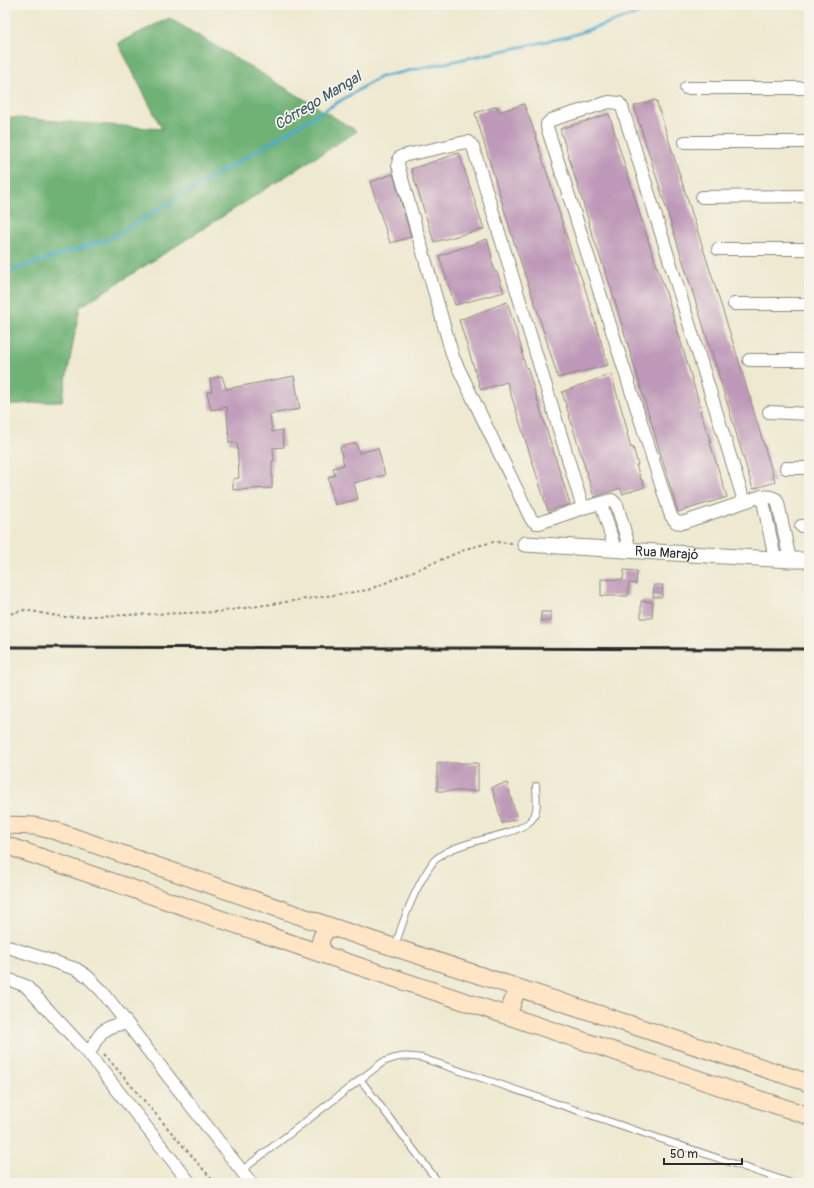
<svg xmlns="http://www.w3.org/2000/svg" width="814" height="1188" font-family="Pangolin,sans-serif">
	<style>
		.forest { fill: #6fb276; stroke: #4d6e50 }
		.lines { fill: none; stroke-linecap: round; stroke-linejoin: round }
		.stream { stroke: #50acce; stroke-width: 3 }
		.building { fill: #bd98b8 }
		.service-casing { stroke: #8c8a7e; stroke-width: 8 }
		.minor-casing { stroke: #8c8a7e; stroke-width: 14 }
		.tertiary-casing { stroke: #8c8a7e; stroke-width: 17 }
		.secondary-casing { stroke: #8c8a7e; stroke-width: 19 }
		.path { stroke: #8c8a7e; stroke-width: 2; stroke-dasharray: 3 3; stroke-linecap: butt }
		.service { stroke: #fff; stroke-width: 6 }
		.minor { stroke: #fff; stroke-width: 12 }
		.tertiary { stroke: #fff; stroke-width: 15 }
		.secondary { stroke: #fde5c5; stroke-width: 17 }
		.rail { stroke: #2b2b2b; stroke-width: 3 }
		.labels { text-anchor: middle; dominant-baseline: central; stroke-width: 3.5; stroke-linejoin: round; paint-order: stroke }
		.street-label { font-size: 14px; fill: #2b2b2b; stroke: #f7f3e8 }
		.water-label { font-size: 15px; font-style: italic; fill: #385864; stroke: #f7f3e8 }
	</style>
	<rect width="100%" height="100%" fill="#f7f3e8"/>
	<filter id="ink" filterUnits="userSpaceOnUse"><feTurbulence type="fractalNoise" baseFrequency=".025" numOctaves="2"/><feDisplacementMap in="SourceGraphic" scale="8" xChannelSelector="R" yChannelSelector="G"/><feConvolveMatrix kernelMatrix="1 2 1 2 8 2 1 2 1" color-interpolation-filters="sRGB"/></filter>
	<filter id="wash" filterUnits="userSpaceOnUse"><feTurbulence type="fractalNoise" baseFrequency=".012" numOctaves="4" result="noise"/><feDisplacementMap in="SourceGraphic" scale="16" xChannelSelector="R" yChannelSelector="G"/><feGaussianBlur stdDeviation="0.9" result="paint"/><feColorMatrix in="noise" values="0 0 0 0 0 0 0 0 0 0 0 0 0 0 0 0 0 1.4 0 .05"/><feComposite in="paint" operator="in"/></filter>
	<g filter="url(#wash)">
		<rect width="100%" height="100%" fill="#eee9d0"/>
		<path class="forest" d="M 169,18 L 357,131 L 80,307 L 62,401 L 5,405 L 5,117 L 162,129 L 118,43 Z"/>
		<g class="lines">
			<path class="stream" d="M 5,272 L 109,239 L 380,77 L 567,37 L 663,5"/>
		</g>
		<g id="blocks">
			<path class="building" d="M 656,100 L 736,352 L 775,482 L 753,489 L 715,363 L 634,106 Z
				M 524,104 L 532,125 L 575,263 L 576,263 L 584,285 L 608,365 L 558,378 L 538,313 L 514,242 L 475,113 L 497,106 L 499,112 Z
				M 609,114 L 645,231 L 669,302 L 698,399 L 702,410 L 700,411 L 711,443 L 710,443 L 727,497 L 678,512 L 611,288 L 589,225 L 590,225 L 560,129 Z
				M 459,153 L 484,229 L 434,242 L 411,169 Z
				M 393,174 L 411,237 L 390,243 L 370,182 Z
				M 487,239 L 492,257 L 491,258 L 495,272 L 497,272 L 504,292 L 455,305 L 439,256 Z
				M 507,302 L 523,353 L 522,353 L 526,368 L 527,367 L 570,504 L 548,511 L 507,382 L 481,390 L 459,320 Z
				M 611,374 L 625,421 L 628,433 L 627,433 L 631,448 L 633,447 L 635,454 L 638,465 L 636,465 L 641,480 L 642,480 L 645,487 L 622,494 L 621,488 L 594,497 L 562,392 Z
				M 222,376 L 226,389 L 294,376 L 300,409 L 270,414 L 272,432 L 282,430 L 284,447 L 273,448 L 274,461 L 272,461 L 272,488 L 233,490 L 233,479 L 239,478 L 237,443 L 229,443 L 227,407 L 211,410 L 207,392 L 212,391 L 210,379 Z
				M 356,443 L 359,453 L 378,448 L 385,475 L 354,483 L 358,499 L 335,505 L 328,477 L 335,475 L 333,468 L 344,465 L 340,447 Z
				M 624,570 L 637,571 L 636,584 L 629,583 L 628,596 L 601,596 L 601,579 L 623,580 Z
				M 654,585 L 663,585 L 662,597 L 653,597 Z
				M 641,601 L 653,602 L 652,618 L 641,618 Z
				M 541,612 L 551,612 L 551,621 L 541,621 Z
				M 437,763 L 478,763 L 478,791 L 437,791 Z
				M 507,783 L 517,819 L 502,823 L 492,787 Z"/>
		</g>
	</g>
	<g filter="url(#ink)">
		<use href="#blocks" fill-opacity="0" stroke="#8c8a7e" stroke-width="1"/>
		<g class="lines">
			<g class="service-casing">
				<path id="service" d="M 395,947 C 403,920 412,895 427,871 C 430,867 432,862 436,859 C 459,838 519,838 533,818 C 539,810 536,795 536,786
					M 360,1079 L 439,1183
					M 241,1171 L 383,1062 C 399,1056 405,1055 422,1058 L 791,1183"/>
			</g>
			<g class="minor-casing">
				<path id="minor" d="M 686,88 L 809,88
					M 685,142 L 809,142
					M 702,197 L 809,196
					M 718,249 L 809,249
					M 734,304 L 809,304
					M 749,360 L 809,360
					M 769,412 L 809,414
					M 786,468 L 809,468
					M 762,496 L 775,559
					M 744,501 L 622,107 L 619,103 L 609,102 L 551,120 L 547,124 L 547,127 L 671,516 L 676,522 L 682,523 L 762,496 L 771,497 L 776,499 L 778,503 L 790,560
					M 601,503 L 615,549
					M 583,508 L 473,147 L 469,142 L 466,142 L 402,156 L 399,158 L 398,165 L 453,357 L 531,519 L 536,523 L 539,523 L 583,508 L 612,500 L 617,505 L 630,550
					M 801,526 L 809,526
					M 5,946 L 76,969 L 87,976 L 102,991 L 251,1183
					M 5,978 L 26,986 L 89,1054 L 190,1183
					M 89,1054 C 98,1034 104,1024 127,1024"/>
			</g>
			<g class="tertiary-casing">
				<g id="tertiary">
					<path id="s1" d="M 525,544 L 790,560 L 809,560"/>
				</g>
			</g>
			<g class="secondary-casing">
				<path id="secondary" d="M 5,825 L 34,826 L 56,831 L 332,927 L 809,1083
					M 5,845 L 325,955 L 809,1116
					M 325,955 C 317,943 320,934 332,927
					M 508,1016 L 517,988"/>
			</g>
			<path class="path" d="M 5,615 L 24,610 L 63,617 L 217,612 L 368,590 L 469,548 L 493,542 L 513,543
				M 104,1054 L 215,1183"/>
			<use href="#service" class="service"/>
			<use href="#minor" class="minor"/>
			<use href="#tertiary" class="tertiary"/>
			<use href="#secondary" class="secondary"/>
			<path class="rail" d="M 5,647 L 809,649"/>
		</g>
	</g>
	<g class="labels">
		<g class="street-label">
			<text stroke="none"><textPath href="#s1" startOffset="142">Rua Marajó</textPath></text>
		</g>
		<g class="water-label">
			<text transform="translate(318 101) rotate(-31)">Córrego Mangal</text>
		</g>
	</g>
	<rect width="814" height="1188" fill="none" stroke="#f7f3e8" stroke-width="20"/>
	<path d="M664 1158v6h78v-6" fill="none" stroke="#2b2b2b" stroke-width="2"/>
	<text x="670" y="1158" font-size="12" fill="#2b2b2b" stroke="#f7f3e8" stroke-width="3" paint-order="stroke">50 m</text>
</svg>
